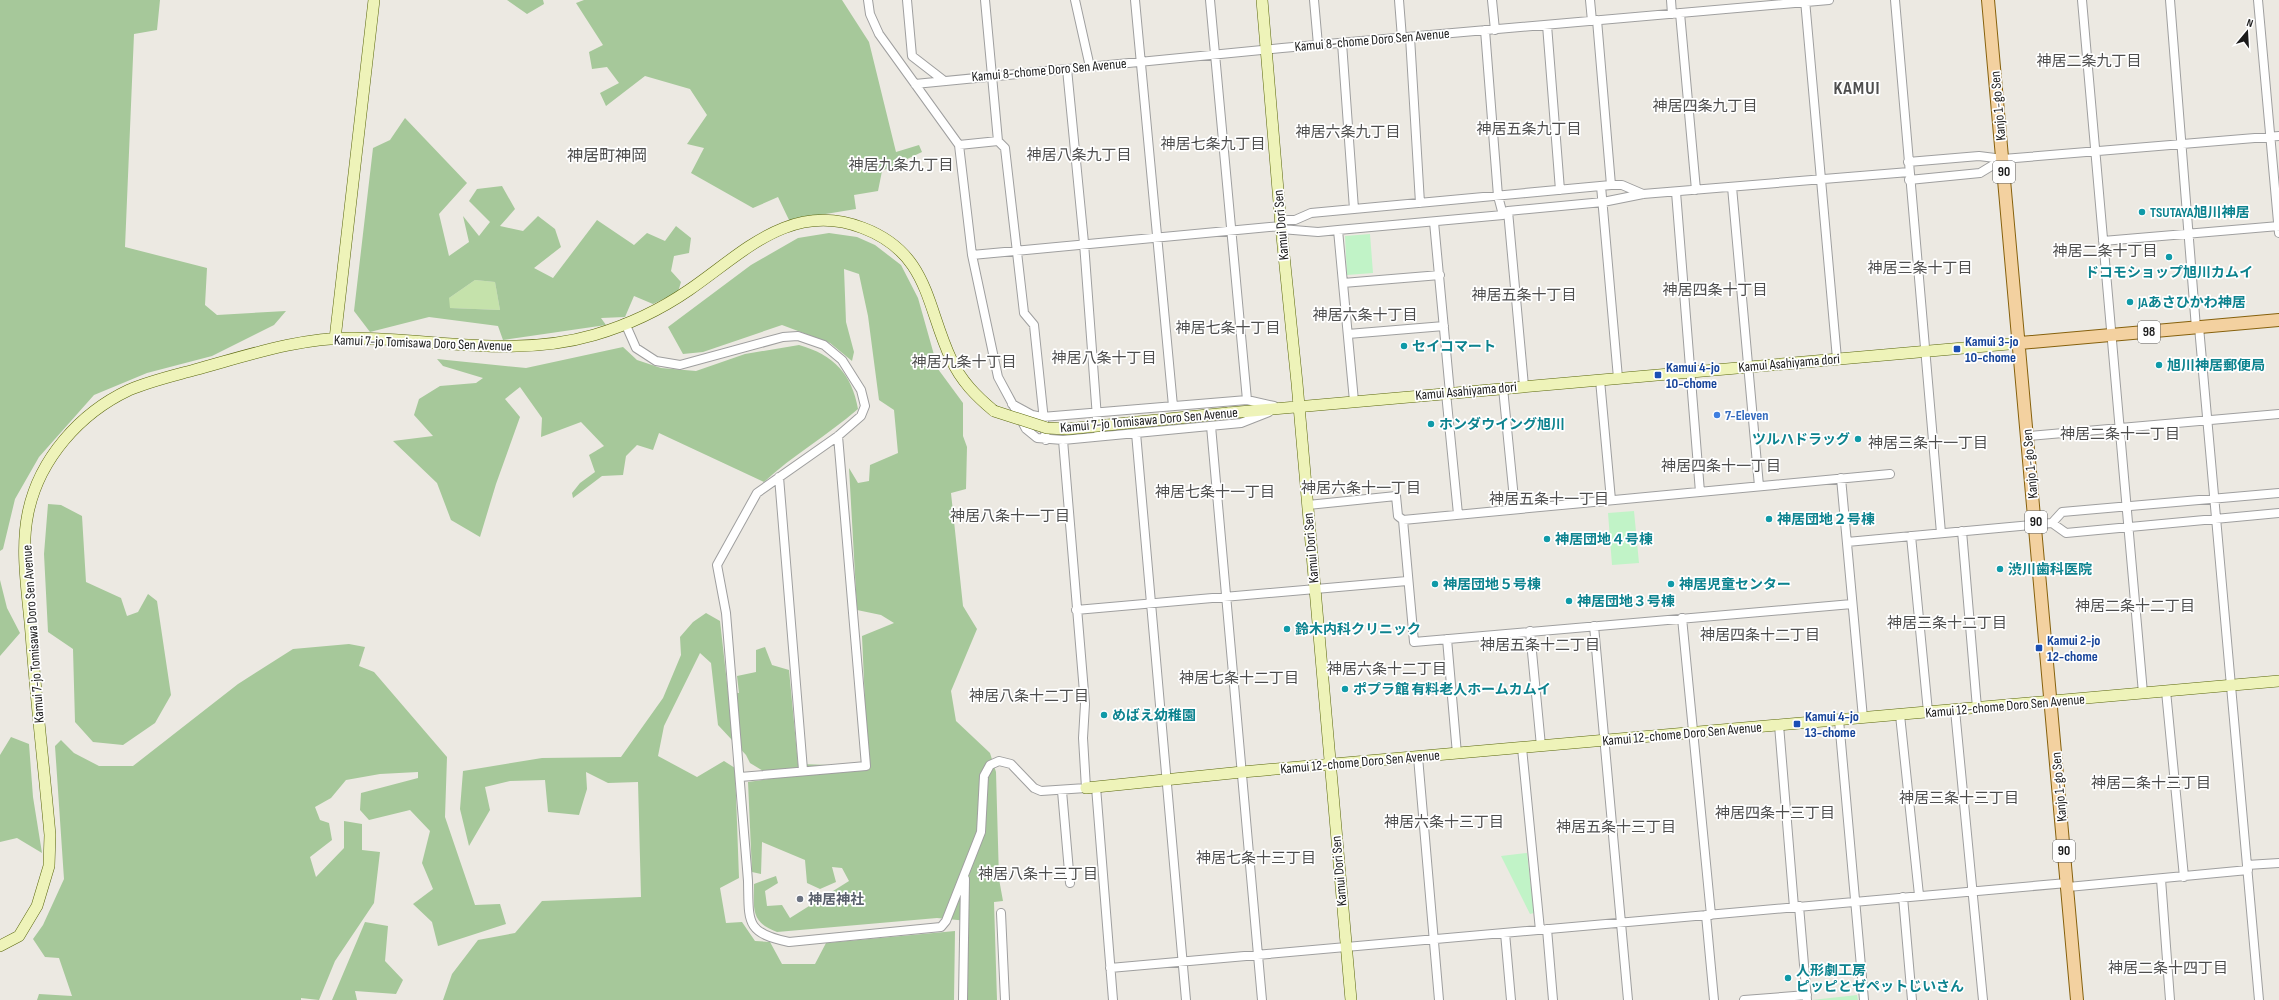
<svg xmlns="http://www.w3.org/2000/svg" width="2279" height="1000" font-family="'Sofia Sans Condensed','Noto Sans JP',sans-serif">
	<style>
		.grass { fill: #c5e2ab }
		.forest { fill: #a6c89a; fill-rule: evenodd }
		.park { fill: #c1f3c7 }
		.lines { fill: none; stroke-linecap: round; stroke-linejoin: round }
		.street-casing { stroke: #9f9f9f; stroke-width: 10 }
		.secondary-casing { stroke: #5a670e; stroke-width: 12 }
		.primary-casing { stroke: #86610d; stroke-width: 14 }
		.street { stroke: #fff; stroke-width: 8 }
		.secondary { stroke: #eef3b9; stroke-width: 11 }
		.primary { stroke: #f3d1a0; stroke-width: 12 }
		.secondary-bridge-casing { stroke: #5a670e; stroke-width: 12; stroke-linecap: butt }
		.secondary-bridge { stroke: #eef3b9; stroke-width: 11 }
		.culture-dot { fill: #0f9aa8; stroke: #fff; stroke-width: 1.5 }
		.transit-dot { fill: #1a4fb4; stroke: #fff; stroke-width: 1.5 }
		.shop-dot { fill: #3f7fe0; stroke: #fff; stroke-width: 1.5 }
		.worship-dot { fill: #6b7280; stroke: #fff; stroke-width: 1.5 }
		.labels { text-anchor: middle; dominant-baseline: central; stroke-width: 3.5; stroke-linejoin: round; paint-order: stroke }
		.shield { fill: #fff; stroke: #5f5f5f; stroke-width: 1 }
		.shield-label { font-size: 13px; font-weight: bold; fill: #1b1b1b }
		.street-label { font-size: 14px; fill: #1b1b1b; stroke: #fff }
		.culture-label { font-size: 14px; font-weight: bold; fill: #0d838f; stroke: #fff; text-anchor: start }
		.transit-label { font-size: 14px; font-weight: bold; fill: #164399; stroke: #fff; text-anchor: start }
		.shop-label { font-size: 14px; font-weight: bold; fill: #366cbe; stroke: #fff; text-anchor: start }
		.worship-label { font-size: 14px; font-weight: bold; fill: #5b616d; stroke: #fff; text-anchor: start }
		.neighbourhood-label { font-size: 15px; fill: #4e4e4e; stroke: #fff }
		.quarter-label { font-size: 16px; fill: #4e4e4e; stroke: #fff }
		.district-label { font-size: 18px; font-weight: bold; letter-spacing: 1px; fill: #4e4e4e; stroke: #fff }
	</style>
	<rect width="100%" height="100%" fill="#ece9e2"/>
	<path class="grass" d="M 475,280 L 495,282 L 500,310 L 449,308 L 449,298 Z"/>
	<path class="forest" d="M 0,0 L 160,0 L 157,30 L 134,34 L 125,247 L 207,268 L 205,305 L 217,315 L 286,311 L 274,325 L 212,356 L 147,373 L 94,395 L 39,457 L 15,499 L 3,549 L 0,551 Z
		M 507,0 L 543,0 L 544,4 L 527,14 Z
		M 584,0 L 842,0 L 869,42 L 896,152 L 919,145 L 922,152 L 882,171 L 878,191 L 854,195 L 856,209 L 789,220 L 778,197 L 753,208 L 691,173 L 704,148 L 687,144 L 707,115 L 690,89 L 645,76 L 606,106 L 600,93 L 619,83 L 607,67 L 592,69 L 589,52 L 603,45 L 576,3 Z
		M 405,118 L 467,183 L 439,214 L 449,256 L 469,242 L 463,216 L 479,236 L 490,222 L 469,201 L 477,189 L 502,186 L 515,209 L 500,226 L 523,231 L 538,216 L 555,229 L 561,247 L 534,268 L 553,278 L 597,220 L 634,245 L 647,233 L 665,241 L 676,226 L 691,238 L 689,253 L 674,256 L 671,271 L 681,282 L 678,292 L 653,304 L 634,296 L 625,317 L 601,318 L 606,325 L 503,340 L 498,326 L 429,317 L 370,332 L 354,311 L 373,148 L 390,140 ZM 475,280 L 495,282 L 500,310 L 450,308 L 449,298 Z
		M 829,233 L 857,237 L 875,245 L 901,265 L 918,298 L 938,369 L 963,403 L 963,436 L 967,447 L 966,489 L 951,493 L 963,606 L 977,629 L 951,691 L 956,721 L 990,753 L 996,772 L 999,879 L 1003,901 L 994,902 L 997,1000 L 967,1000 L 968,921 L 937,918 L 777,932 C 750,922 754,909 754,884 L 776,876 L 778,883 L 765,891 L 767,906 L 782,905 L 790,918 L 849,881 L 842,868 L 832,867 L 836,882 L 820,889 L 807,883 L 805,860 L 762,842 L 761,874 L 752,872 L 748,782 L 775,778 L 750,763 L 746,755 L 718,725 L 711,663 L 700,653 L 664,726 L 658,756 L 697,777 L 724,761 L 735,768 L 739,878 L 720,888 L 726,923 L 742,922 L 755,941 L 770,942 L 782,964 L 815,964 L 826,943 L 955,931 L 954,1000 L 443,1000 L 452,974 L 478,940 L 515,933 L 542,901 L 641,897 L 638,782 L 608,783 L 586,772 L 587,789 L 579,815 L 548,812 L 545,780 L 510,781 L 485,787 L 490,810 L 469,846 L 460,809 L 463,771 L 542,758 L 621,757 L 663,698 L 681,655 L 680,637 L 693,622 L 706,613 L 720,621 L 728,692 L 739,693 L 737,676 L 756,672 L 756,650 L 765,647 L 772,665 L 789,670 L 798,764 L 831,765 L 834,773 L 868,770 L 862,636 L 894,623 L 881,615 L 857,610 L 849,468 L 858,483 L 869,481 L 870,465 L 898,453 L 894,410 L 879,400 L 868,316 L 859,274 L 844,269 L 846,322 L 854,352 L 852,361 L 830,343 L 782,325 L 703,352 L 683,354 L 668,327 L 751,265 L 798,238 Z
		M 799,345 C 834,355 852,374 858,409 C 828,435 793,455 764,482 L 659,433 L 653,450 L 637,445 L 626,456 L 623,475 L 602,476 L 573,498 L 572,493 L 580,483 L 595,472 L 589,455 L 604,446 L 581,422 L 541,437 L 542,418 L 520,387 L 505,399 L 520,417 L 496,484 L 480,537 L 451,520 L 437,483 L 393,441 L 433,436 L 414,415 L 419,399 L 440,386 L 476,383 L 483,378 L 443,366 L 437,359 L 526,368 L 623,347 L 637,360 L 661,368 L 696,371 L 745,354 Z
		M 48,504 L 61,505 L 82,516 L 86,582 L 121,598 L 127,616 L 138,612 L 148,594 L 157,601 L 171,695 L 155,723 L 123,745 L 93,742 L 75,722 L 73,649 L 48,632 L 44,554 Z
		M 0,580 L 7,608 L 20,633 L 0,656 Z
		M 349,644 L 365,647 L 359,666 L 374,672 L 447,757 L 445,817 L 475,905 L 500,904 L 506,924 L 438,946 L 432,922 L 413,904 L 433,889 L 422,863 L 430,831 L 410,810 L 369,820 L 360,810 L 361,793 L 418,778 L 418,772 L 380,774 L 346,780 L 331,798 L 315,807 L 320,820 L 329,823 L 332,840 L 310,857 L 316,877 L 344,848 L 344,821 L 362,824 L 362,850 L 380,852 L 374,903 L 335,961 L 319,1000 L 301,998 L 301,1000 L 37,1000 L 39,994 L 72,996 L 59,958 L 45,957 L 33,939 L 43,925 L 64,879 L 55,746 L 61,740 L 74,753 L 99,766 L 133,766 L 238,684 L 293,649 Z
		M 11,737 L 29,744 L 33,797 L 42,853 L 17,838 L 0,842 L 0,755 Z
		M 365,922 L 388,926 L 385,961 L 403,980 L 396,994 L 355,991 L 357,1000 L 332,1000 Z"/>
	<path class="park" d="M 1370,234 L 1373,273 L 1347,275 L 1345,236 Z
		M 1634,511 L 1639,563 L 1612,565 L 1608,513 Z
		M 1527,853 L 1534,913 L 1530,914 L 1501,856 Z
		M 1857,995 L 1858,1000 L 1812,1000 Z"/>
	<g class="lines">
		<g class="street-casing">
			<path id="street" d="M 868,0 L 870,14 L 879,34 L 959,145 L 972,255 L 998,377 L 1026,429 L 1037,438 L 1063,440 L 1241,423 L 1269,412
				M 907,0 L 912,56 L 943,80
				M 1075,0 L 1090,67
				M 1135,0 L 1173,406
				M 1210,0 L 1247,400
				M 1314,0 L 1318,45
				M 1399,0 L 1402,38
				M 1492,0 L 1495,30
				M 1590,0 L 1592,21
				M 1671,0 L 1672,14
				M 1805,0 L 1837,359
				M 1895,0 L 1941,533
				M 2082,0 L 2143,693
				M 2170,0 L 2196,328
				M 2258,0 L 2279,233
				M 1680,13 L 1696,190
				M 1597,20 L 1611,185
				M 1547,25 L 1560,190
				M 1485,30 L 1498,196 L 1503,215
				M 1410,37 L 1420,203
				M 1342,43 L 1354,209
				M 1067,69 L 1084,243 L 1098,431
				M 915,84 L 1282,48 L 1829,0
				M 998,141 L 1005,148 L 1024,313 L 1034,325 L 1046,440
				M 959,145 L 998,141 L 985,0
				M 1908,162 L 1979,156 L 2003,159 L 2279,136
				M 1909,180 L 1980,173 L 2003,159
				M 1601,186 L 1618,378
				M 1732,187 L 1759,486
				M 1676,192 L 1700,492
				M 1508,211 L 1524,386
				M 1280,220 L 1295,220 L 1311,213 L 1611,185 L 1622,185 L 1643,194
				M 1434,222 L 1450,393
				M 1281,229 L 1318,232 L 1338,230 L 1503,215 L 1508,211 L 1603,202 L 1643,194 L 1909,172
				M 1338,230 L 1354,401
				M 2103,241 L 2279,226
				M 972,255 L 1281,226
				M 1343,283 L 1440,275
				M 625,323 L 636,348 L 656,361 L 680,365 L 783,337 L 798,336 L 824,345 L 842,360 L 861,390 L 865,406 L 861,416 L 838,436 L 757,493 L 717,565 L 726,613 L 748,881 C 749,922 745,933 789,942 L 941,927 L 946,921 L 981,832 L 984,776 L 990,765 L 999,761 L 1011,764 L 1034,788 L 1041,791 L 1086,788 L 1083,738 L 1085,704 L 1063,440
				M 2199,327 L 2259,1000
				M 1348,334 L 1444,326
				M 1600,380 L 1611,500
				M 1503,388 L 1515,509
				M 1446,393 L 1458,514
				M 1012,404 L 1032,415 L 1042,417 L 1247,400 L 1274,406
				M 1211,426 L 1262,1000
				M 1136,433 L 1186,1000
				M 2028,436 L 2279,414
				M 779,477 L 803,770
				M 1841,478 L 1863,718
				M 1308,505 L 1396,496 L 1398,516 L 1403,520 L 1414,642 L 1852,604
				M 1403,520 L 1890,474
				M 2052,523 L 2062,512 L 2279,493
				M 1962,531 L 1977,708
				M 1911,536 L 1928,712
				M 1847,542 L 2052,523 L 2066,533 L 2279,513
				M 1076,610 L 1407,581
				M 1682,618 L 1711,915
				M 1594,626 L 1628,1000
				M 1530,631 L 1541,746
				M 1447,639 L 1457,754
				M 2166,691 L 2184,877
				M 1955,710 L 1983,1000
				M 1900,715 L 1919,895
				M 1839,720 L 1864,1000
				M 1779,725 L 1794,907
				M 1522,748 L 1540,930
				M 1418,757 L 1439,1000
				M 740,777 L 866,766 L 838,436
				M 1096,787 L 1113,1000
				M 1062,791 L 1070,883
				M 2247,865 L 2279,863
				M 2161,879 L 2170,1000
				M 2068,887 L 2248,870
				M 1903,897 L 1912,1000
				M 1799,906 L 1807,1000
				M 1001,913 L 1005,1000
				M 1706,915 L 1714,1000
				M 1547,929 L 1553,1000
				M 1505,933 L 1511,1000
				M 1110,968 L 2067,883
				M 963,1000 L 965,879
				M 1744,1000 L 1807,995"/>
		</g>
		<g class="secondary-casing">
			<path id="secondary" d="M 1262,0 L 1281,226 L 1297,383 L 1351,1000
				M 335,339 L 374,0
				M 1228,413 L 2020,343
				M 1086,788 L 1242,772 L 2279,681
				M 0,946 L 19,936 L 37,906 L 49,866 L 50,835 C 44,768 36,700 31,633 C 28,594 20,552 28,513 C 39,459 80,413 129,390 C 150,381 172,376 194,370 C 246,356 300,337 355,338 C 436,339 515,358 594,335 C 628,325 660,310 689,290 C 743,253 791,200 863,228 C 929,253 926,306 951,359 C 961,381 976,396 994,411"/>
		</g>
		<g class="primary-casing">
			<path id="primary" d="M 1988,0 L 2077,1000
				M 2020,343 L 2279,320"/>
		</g>
		<use href="#street" class="street"/>
		<use href="#secondary" class="secondary"/>
		<use href="#primary" class="primary"/>
		<g class="secondary-bridge-casing">
			<path id="secondary-bridge" d="M 994,411 L 1047,428 L 1067,429 L 1228,413"/>
		</g>
		<use href="#secondary-bridge" class="secondary-bridge"/>
	</g>
	<g class="culture-dot">
		<circle cx="2142" cy="212" r="4"/>
		<circle cx="2169" cy="257" r="4"/>
		<circle cx="2130" cy="302" r="4"/>
		<circle cx="1404" cy="346" r="4"/>
		<circle cx="2159" cy="365" r="4"/>
		<circle cx="1431" cy="424" r="4"/>
		<circle cx="1858" cy="439" r="4"/>
		<circle cx="1769" cy="519" r="4"/>
		<circle cx="1547" cy="539" r="4"/>
		<circle cx="2000" cy="569" r="4"/>
		<circle cx="1435" cy="584" r="4"/>
		<circle cx="1671" cy="584" r="4"/>
		<circle cx="1569" cy="601" r="4"/>
		<circle cx="1287" cy="629" r="4"/>
		<circle cx="1345" cy="689" r="4"/>
		<circle cx="1104" cy="715" r="4"/>
		<circle cx="1788" cy="978" r="4"/>
	</g>
	<g class="transit-dot">
		<rect x="1953" y="345" width="8" height="8" rx="2"/>
		<rect x="1654" y="371" width="8" height="8" rx="2"/>
		<rect x="2035" y="644" width="8" height="8" rx="2"/>
		<rect x="1793" y="720" width="8" height="8" rx="2"/>
	</g>
	<circle class="shop-dot" cx="1717" cy="415" r="4"/>
	<circle class="worship-dot" cx="800" cy="899" r="4"/>
	<g class="labels">
		<g class="shield">
			<rect x="1993" y="161" width="22" height="22" rx="3"/>
			<rect x="2138" y="321" width="22" height="22" rx="3"/>
			<rect x="2025" y="511" width="22" height="22" rx="3"/>
			<rect x="2053" y="840" width="22" height="22" rx="3"/>
		</g>
		<g class="shield-label">
			<text x="2004" y="172">90</text>
			<text x="2149" y="332">98</text>
			<text x="2036" y="522">90</text>
			<text x="2064" y="851">90</text>
		</g>
		<g class="street-label">
			<text transform="translate(1372 40) rotate(-5)">Kamui 8-chome Doro Sen Avenue</text>
			<text transform="translate(1049 70) rotate(-5)">Kamui 8-chome Doro Sen Avenue</text>
			<text transform="translate(1998 106) rotate(-95)">Kanjo 1-go Sen</text>
			<text transform="translate(1281 225) rotate(-95)">Kamui Dori Sen</text>
			<text transform="translate(423 343) rotate(2)">Kamui 7-jo Tomisawa Doro Sen Avenue</text>
			<text transform="translate(1789 363) rotate(-5)">Kamui Asahiyama dori</text>
			<text transform="translate(1466 391) rotate(-5)">Kamui Asahiyama dori</text>
			<text transform="translate(1149 420) rotate(-5)">Kamui 7-jo Tomisawa Doro Sen Avenue</text>
			<text transform="translate(2030 464) rotate(-95)">Kanjo 1-go Sen</text>
			<text transform="translate(1311 548) rotate(-95)">Kamui Dori Sen</text>
			<text transform="translate(33 634) rotate(-94)">Kamui 7-jo Tomisawa Doro Sen Avenue</text>
			<text transform="translate(2005 706) rotate(-5)">Kamui 12-chome Doro Sen Avenue</text>
			<text transform="translate(1682 734) rotate(-5)">Kamui 12-chome Doro Sen Avenue</text>
			<text transform="translate(1360 762) rotate(-5)">Kamui 12-chome Doro Sen Avenue</text>
			<text transform="translate(2059 787) rotate(-95)">Kanjo 1-go Sen</text>
			<text transform="translate(1339 871) rotate(-95)">Kamui Dori Sen</text>
		</g>
		<g class="culture-label">
			<text x="2150" y="212">TSUTAYA旭川神居</text>
			<text x="2169" y="272" text-anchor="middle">ドコモショップ旭川カムイ</text>
			<text x="2138" y="302">JAあさひかわ神居</text>
			<text x="1412" y="346">セイコマート</text>
			<text x="2167" y="365">旭川神居郵便局</text>
			<text x="1439" y="424">ホンダウイング旭川</text>
			<text x="1850" y="439" text-anchor="end">ツルハドラッグ</text>
			<text x="1777" y="519">神居団地２号棟</text>
			<text x="1555" y="539">神居団地４号棟</text>
			<text x="2008" y="569">渋川歯科医院</text>
			<text x="1443" y="584">神居団地５号棟</text>
			<text x="1679" y="584">神居児童センター</text>
			<text x="1577" y="601">神居団地３号棟</text>
			<text x="1295" y="629">鈴木内科クリニック</text>
			<text x="1353" y="689">ポプラ館 有料老人ホームカムイ</text>
			<text x="1112" y="715">めばえ幼稚園</text>
			<text x="1796" y="970">人形劇工房<tspan x="1796" dy="16">ピッピとゼペットじいさん</tspan></text>
		</g>
		<g class="transit-label">
			<text x="1965" y="341">Kamui 3-jo<tspan x="1965" dy="16">10-chome</tspan></text>
			<text x="1666" y="367">Kamui 4-jo<tspan x="1666" dy="16">10-chome</tspan></text>
			<text x="2047" y="640">Kamui 2-jo<tspan x="2047" dy="16">12-chome</tspan></text>
			<text x="1805" y="716">Kamui 4-jo<tspan x="1805" dy="16">13-chome</tspan></text>
		</g>
		<g class="shop-label">
			<text x="1725" y="415">7-Eleven</text>
		</g>
		<g class="worship-label">
			<text x="808" y="899">神居神社</text>
		</g>
		<g class="neighbourhood-label">
			<text x="2089" y="61">神居二条九丁目</text>
			<text x="1705" y="106">神居四条九丁目</text>
			<text x="1529" y="129">神居五条九丁目</text>
			<text x="1348" y="132">神居六条九丁目</text>
			<text x="1213" y="144">神居七条九丁目</text>
			<text x="1079" y="155">神居八条九丁目</text>
			<text x="901" y="165">神居九条九丁目</text>
			<text x="2105" y="251">神居二条十丁目</text>
			<text x="1920" y="268">神居三条十丁目</text>
			<text x="1715" y="290">神居四条十丁目</text>
			<text x="1524" y="295">神居五条十丁目</text>
			<text x="1365" y="315">神居六条十丁目</text>
			<text x="1228" y="328">神居七条十丁目</text>
			<text x="1104" y="358">神居八条十丁目</text>
			<text x="964" y="362">神居九条十丁目</text>
			<text x="2120" y="434">神居二条十一丁目</text>
			<text x="1928" y="443">神居三条十一丁目</text>
			<text x="1721" y="466">神居四条十一丁目</text>
			<text x="1361" y="488">神居六条十一丁目</text>
			<text x="1215" y="492">神居七条十一丁目</text>
			<text x="1549" y="499">神居五条十一丁目</text>
			<text x="1010" y="516">神居八条十一丁目</text>
			<text x="2135" y="606">神居二条十二丁目</text>
			<text x="1947" y="623">神居三条十二丁目</text>
			<text x="1760" y="635">神居四条十二丁目</text>
			<text x="1540" y="645">神居五条十二丁目</text>
			<text x="1387" y="669">神居六条十二丁目</text>
			<text x="1239" y="678">神居七条十二丁目</text>
			<text x="1029" y="696">神居八条十二丁目</text>
			<text x="2151" y="783">神居二条十三丁目</text>
			<text x="1959" y="798">神居三条十三丁目</text>
			<text x="1775" y="813">神居四条十三丁目</text>
			<text x="1444" y="822">神居六条十三丁目</text>
			<text x="1616" y="827">神居五条十三丁目</text>
			<text x="1256" y="858">神居七条十三丁目</text>
			<text x="1038" y="874">神居八条十三丁目</text>
			<text x="2168" y="968">神居二条十四丁目</text>
		</g>
		<g class="quarter-label">
			<text x="607" y="156">神居町神岡</text>
		</g>
		<g class="district-label">
			<text x="1857" y="88">KAMUI</text>
		</g>
	</g>
	<g transform="translate(2247 32) rotate(18)" stroke="#ffffff" stroke-width="3" paint-order="stroke">
	<path d="M0-3L7 15L0 10L-7 15Z" fill="#1b1b1b"/>
	<text y="-6" font-size="11" font-weight="bold" text-anchor="middle" fill="#1b1b1b">N</text>
	</g>
</svg>
